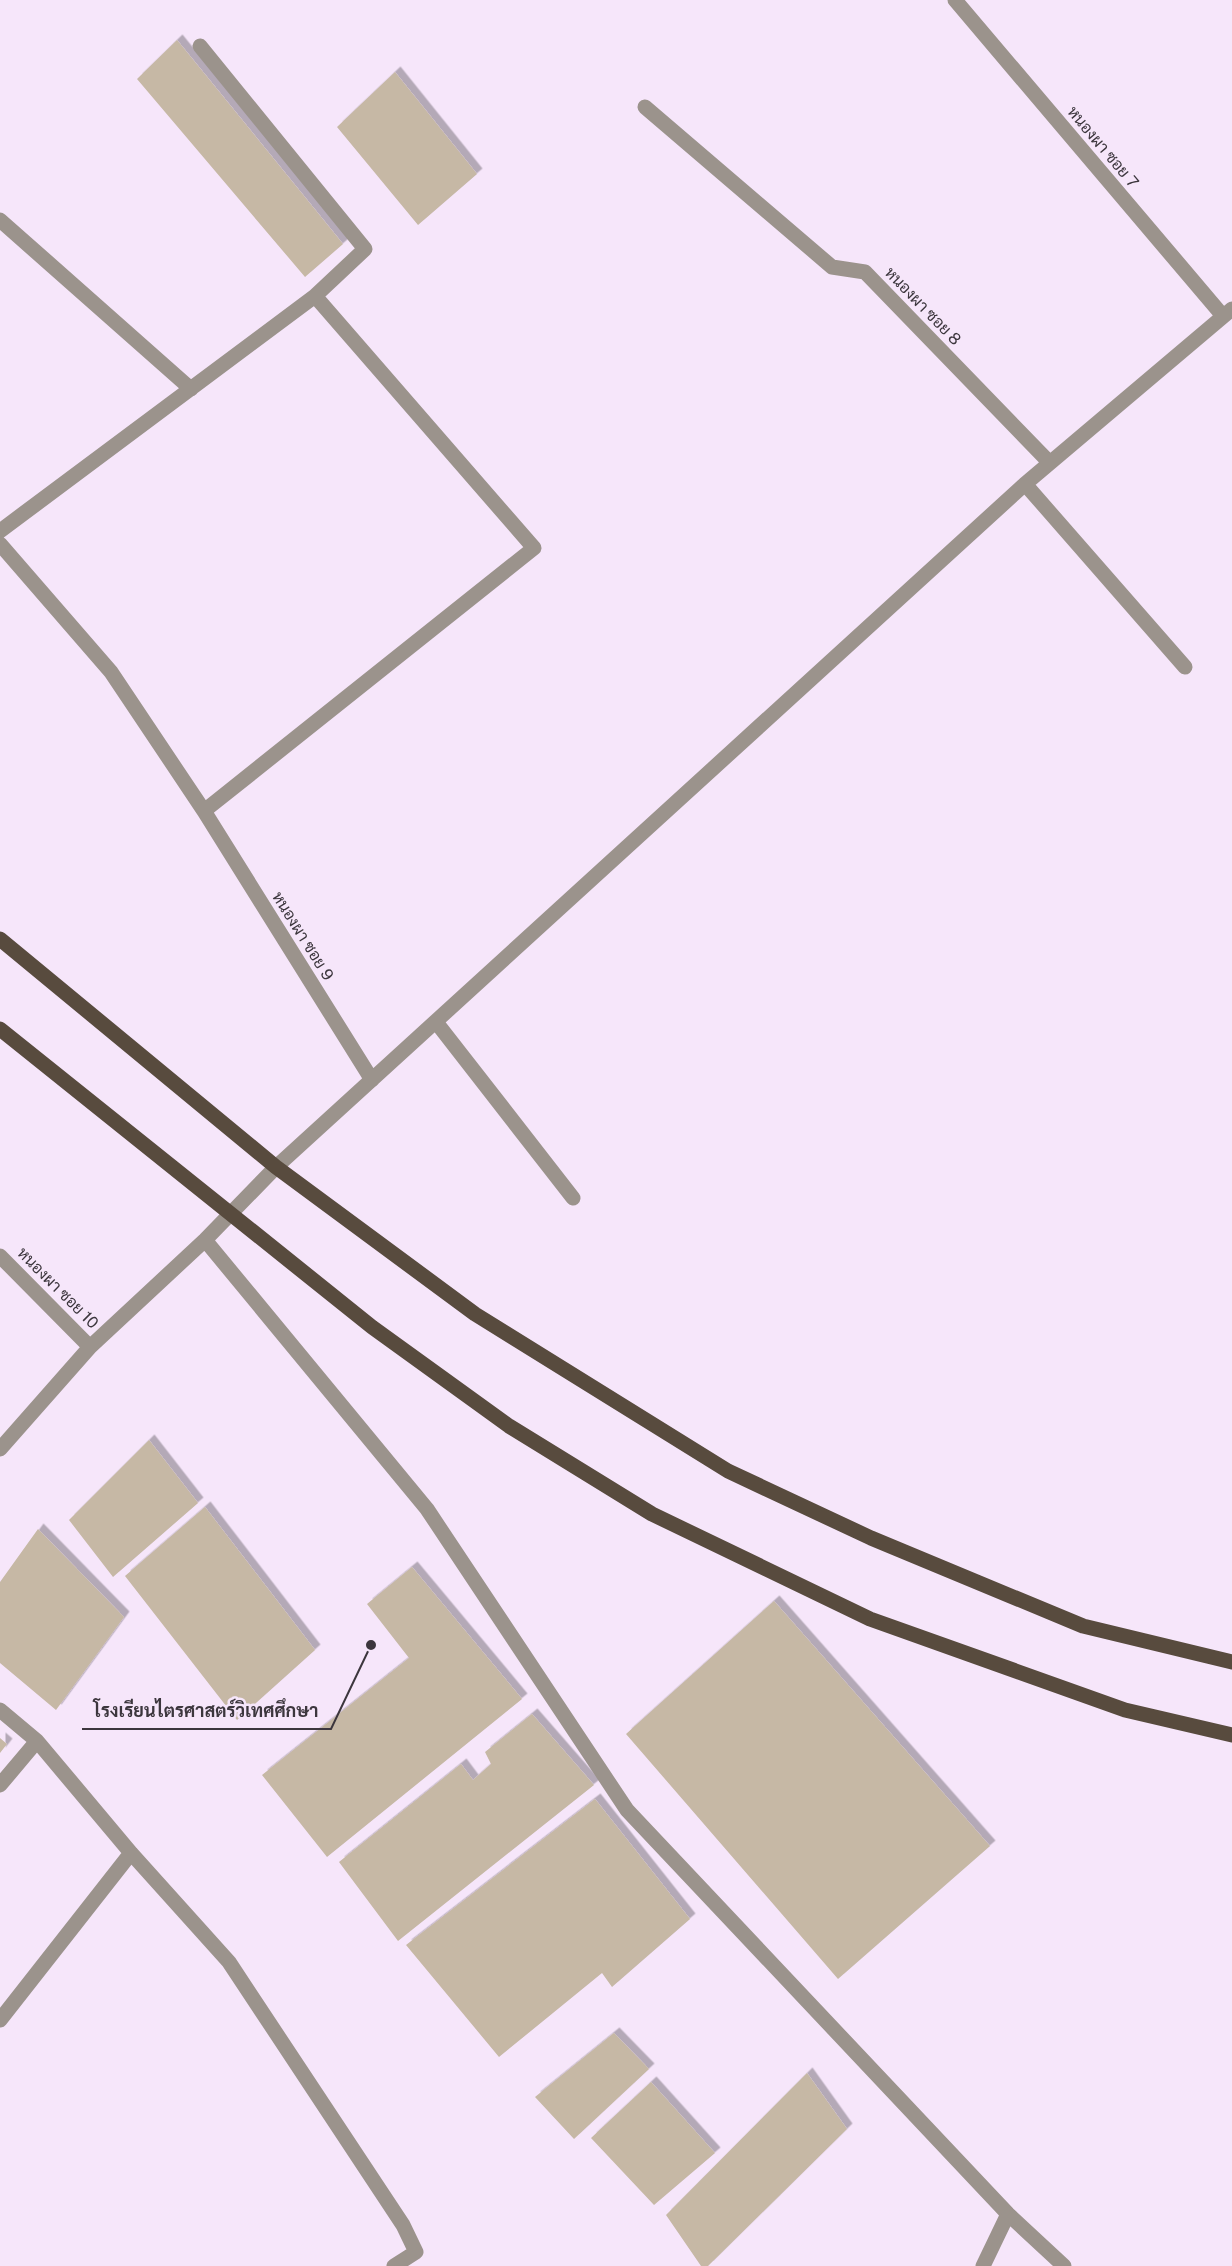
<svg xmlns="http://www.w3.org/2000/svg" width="1232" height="2266" font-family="'Public Sans',Sarabun,sans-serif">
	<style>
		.building { fill: #c6b8a5; filter: url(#shadow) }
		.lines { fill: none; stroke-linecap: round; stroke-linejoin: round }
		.minor { stroke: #9b938c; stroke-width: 15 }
		.major { stroke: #584b3e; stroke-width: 15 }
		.labels { text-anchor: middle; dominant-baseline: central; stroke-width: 5; stroke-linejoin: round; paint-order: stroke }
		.street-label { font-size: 16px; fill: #3c363d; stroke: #f6e6fa }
		.leader { fill: none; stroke: #3c363d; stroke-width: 2 }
		.callout-dot { fill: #3c363d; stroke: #f6e6fa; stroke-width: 2 }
		.callout-label { font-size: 18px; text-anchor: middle; font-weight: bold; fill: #3c363d; stroke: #f6e6fa; stroke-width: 5; stroke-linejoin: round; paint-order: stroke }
	</style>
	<defs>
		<filter id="shadow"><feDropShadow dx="5.5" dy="-5.5" stdDeviation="0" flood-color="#0004"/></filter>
	</defs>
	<rect width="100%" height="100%" fill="#f6e6fa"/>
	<path class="building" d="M 177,40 L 343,244 L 305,277 L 137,79 Z
		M 395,72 L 477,174 L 418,225 L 337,127 Z
		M 149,1440 L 198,1503 L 113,1577 L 69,1520 Z
		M 205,1507 L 315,1650 L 237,1720 L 125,1576 Z
		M 38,1529 L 124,1617 L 56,1710 L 0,1663 L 0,1582 Z
		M 412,1567 L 522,1699 L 327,1857 L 262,1775 L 409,1658 L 367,1604 Z
		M 774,1601 L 990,1846 L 838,1979 L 626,1734 Z
		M 532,1714 L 594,1785 L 398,1941 L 339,1862 L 461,1764 L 473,1780 L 491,1764 L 485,1752 Z
		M 0,1738 L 7,1744 L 0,1753 Z
		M 595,1799 L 690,1919 L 612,1987 L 602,1973 L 499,2057 L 406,1945 Z
		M 614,2033 L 649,2069 L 574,2139 L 535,2097 Z
		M 807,2073 L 847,2129 L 708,2266 L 701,2266 L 666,2215 Z
		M 651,2082 L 715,2153 L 654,2205 L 591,2138 Z"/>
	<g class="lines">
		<path class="minor" d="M 955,0 L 1223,316
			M 645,107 L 832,267 L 865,272 L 1049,462
			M 0,220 L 191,389
			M 1025,484 L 1185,667
			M 0,531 L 315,296 L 365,249 L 200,46
			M 0,544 L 111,672 L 204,811 L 372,1080
			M 204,811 L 534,548 L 315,296
			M 436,1022 L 573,1198
			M 205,1240 L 427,1509 L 627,1810 L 1008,2214 L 1064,2266
			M 0,1256 L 90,1347
			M 0,1449 L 90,1347 L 205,1240 L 276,1167 L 1025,484 L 1232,309
			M 0,1710 L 37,1741 L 131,1853 L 229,1962 L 403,2225 L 416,2252 L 394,2266
			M 0,1785 L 37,1741
			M 0,2020 L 131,1853
			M 983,2266 L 1008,2214"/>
		<path class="major" d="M 0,939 L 276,1167 L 475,1314 L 728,1471 L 871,1538 L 1083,1626 L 1232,1662
			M 0,1029 L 372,1327 L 509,1426 L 652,1514 L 870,1619 L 1125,1710 L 1232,1735"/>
	</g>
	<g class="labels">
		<g class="street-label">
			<text transform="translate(1103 147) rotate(50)">หนองผา ซอย 7</text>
			<text transform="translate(923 306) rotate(46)">หนองผา ซอย 8</text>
			<text transform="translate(303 936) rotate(58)">หนองผา ซอย 9</text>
			<text transform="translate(58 1288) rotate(45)">หนองผา ซอย 10</text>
		</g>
	</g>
	<path class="leader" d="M371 1645L331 1729H82"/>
	<circle class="callout-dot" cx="371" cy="1645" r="6"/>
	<g class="callout-label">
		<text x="206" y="1717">โรงเรียนไตรศาสตร์วิเทศศึกษา</text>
	</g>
</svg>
